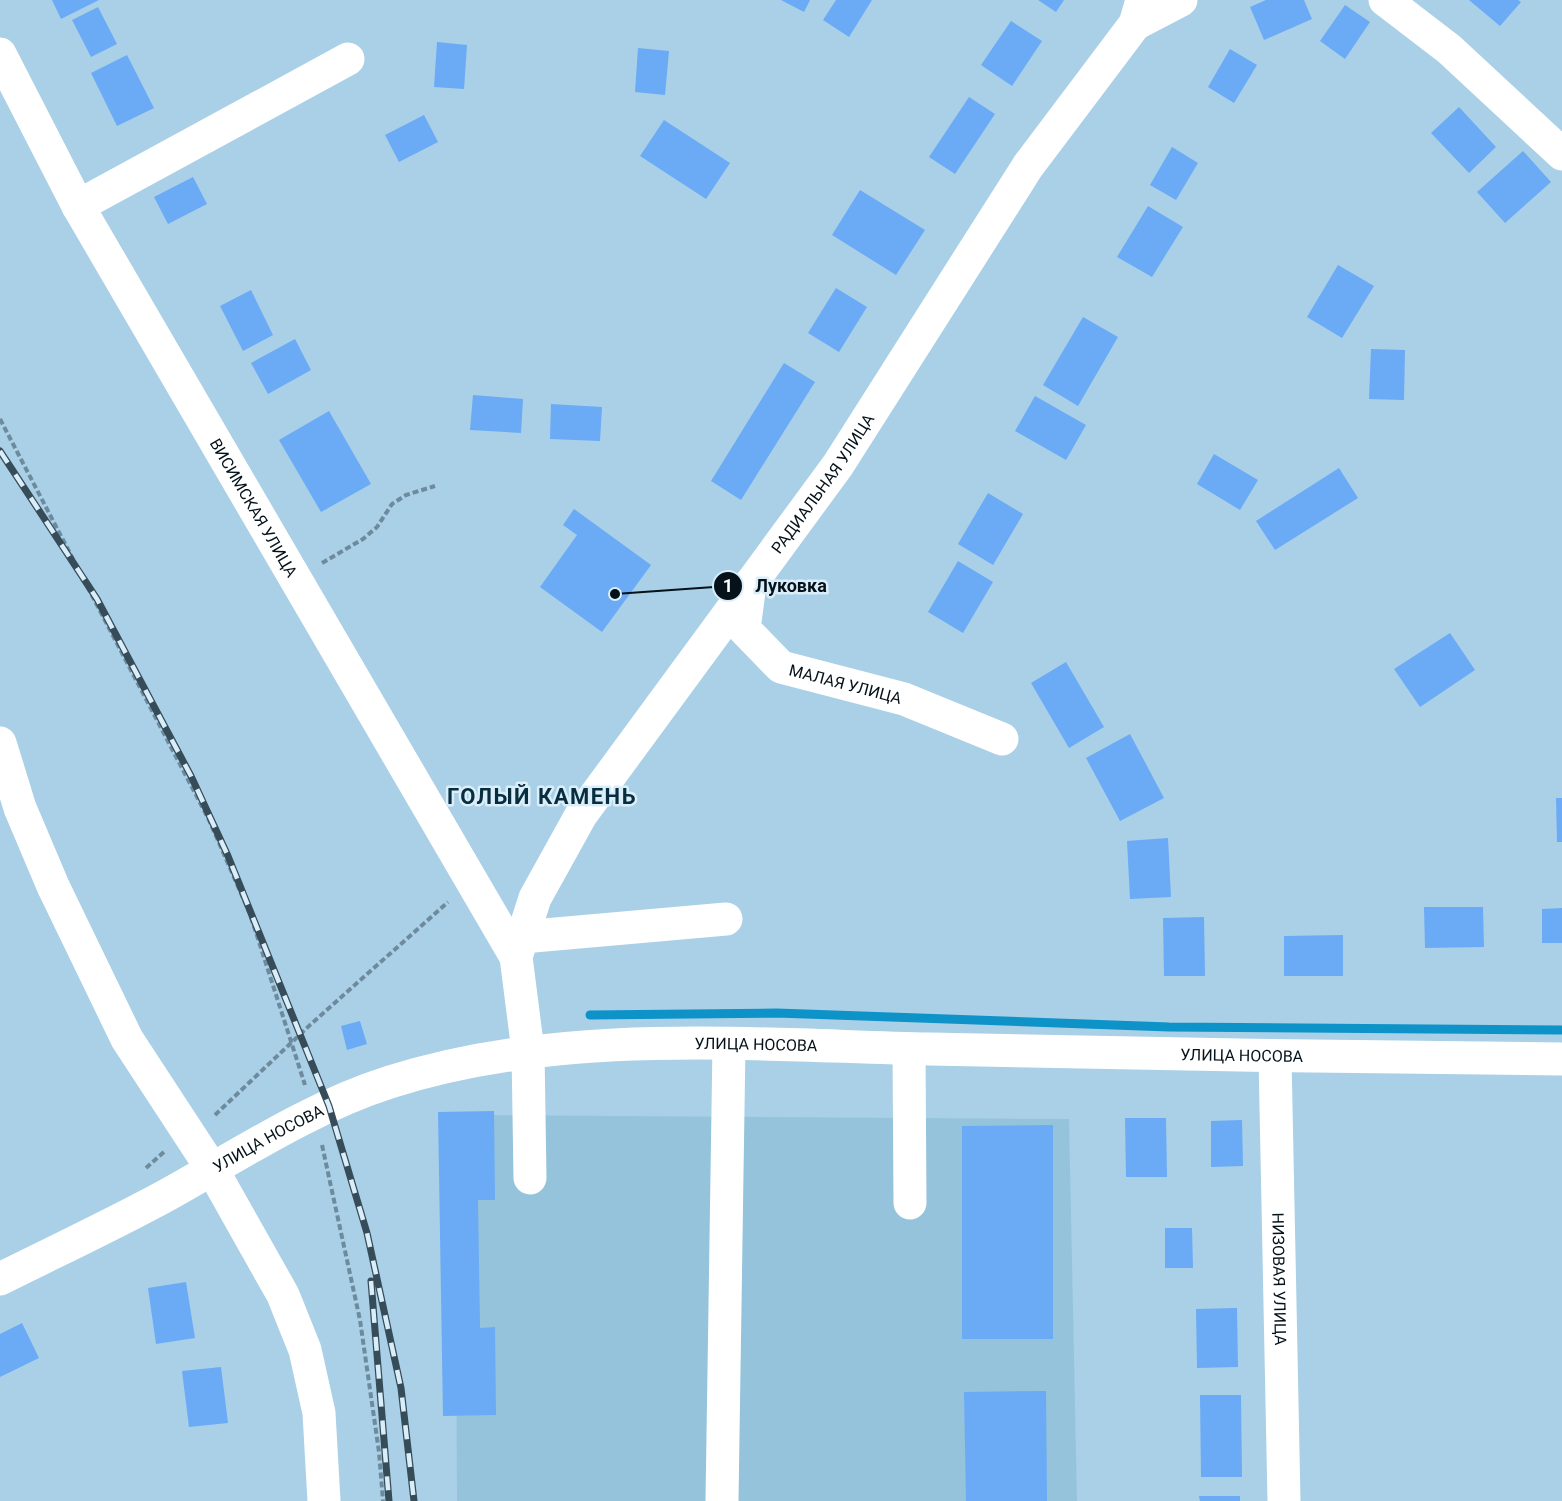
<svg xmlns="http://www.w3.org/2000/svg" width="1562" height="1501" font-family="Roboto,sans-serif">
	<style>
		.built { fill: #95c3dc }
		.lines { fill: none; stroke-linecap: round; stroke-linejoin: round }
		.stream { stroke: #0e93c8; stroke-width: 9 }
		.building { fill: #6baaf5 }
		.path { stroke: #6e8b9d; stroke-width: 4; stroke-dasharray: 6 3; stroke-linecap: butt }
		.minor { stroke: #fff; stroke-width: 33 }
		.rail-casing { stroke: #374c59; stroke-width: 7 }
		.rail { stroke: #daeefa; stroke-width: 4.5; stroke-dasharray: 14; stroke-linecap: butt }
		.labels { text-anchor: middle; dominant-baseline: central; stroke-width: 5; stroke-linejoin: round; paint-order: stroke }
		.street-label { font-size: 16px; fill: #05121a; stroke: #daeefa }
		.district-label { font-size: 22px; font-weight: bold; letter-spacing: 1.5px; fill: #082d3f; stroke: #daeefa }
		.leader { fill: none; stroke: #05121a; stroke-width: 2 }
		.callout-dot { fill: #05121a; stroke: #daeefa; stroke-width: 2 }
		.mark-label { font-size: 18px; text-anchor: middle; font-weight: bold; fill: #fff }
		.callout-label { font-size: 18px; text-anchor: middle; font-weight: bold; fill: #05121a; stroke: #daeefa; stroke-width: 5; stroke-linejoin: round; paint-order: stroke }
	</style>
	<rect width="100%" height="100%" fill="#a9d0e7"/>
	<path class="built" d="M 455,1115 L 1069,1119 L 1077,1501 L 457,1501 Z"/>
	<g class="lines">
		<path class="stream" d="M 590,1015 L 777,1013 L 1169,1027 L 1562,1030"/>
	</g>
	<path class="building" d="M 52,0 L 99,0 L 61,19 Z
		M 781,0 L 810,0 L 804,12 Z
		M 836,0 L 872,0 L 849,37 L 823,20 Z
		M 1038,0 L 1064,0 L 1056,12 Z
		M 1266,0 L 1304,0 L 1312,19 L 1264,40 L 1250,7 Z
		M 1469,0 L 1518,0 L 1521,2 L 1500,26 Z
		M 1345,5 L 1370,22 L 1345,59 L 1320,41 Z
		M 98,7 L 117,44 L 91,57 L 72,20 Z
		M 1011,21 L 1042,41 L 1012,86 L 981,65 Z
		M 437,42 L 467,45 L 464,89 L 434,87 Z
		M 638,48 L 669,51 L 665,95 L 635,92 Z
		M 1230,49 L 1257,65 L 1234,103 L 1208,87 Z
		M 127,55 L 154,108 L 117,126 L 91,73 Z
		M 969,97 L 995,114 L 955,174 L 929,157 Z
		M 1459,107 L 1496,147 L 1469,173 L 1431,133 Z
		M 424,115 L 438,142 L 399,162 L 385,135 Z
		M 664,120 L 730,163 L 706,199 L 640,156 Z
		M 1172,147 L 1198,163 L 1176,200 L 1150,185 Z
		M 1523,151 L 1551,182 L 1505,223 L 1477,192 Z
		M 193,177 L 207,204 L 168,224 L 154,197 Z
		M 860,190 L 925,230 L 896,275 L 832,235 Z
		M 1148,206 L 1183,227 L 1152,277 L 1117,257 Z
		M 1338,265 L 1374,286 L 1342,338 L 1307,317 Z
		M 836,288 L 867,307 L 839,352 L 808,333 Z
		M 251,290 L 273,335 L 243,351 L 220,306 Z
		M 1083,317 L 1118,337 L 1078,406 L 1043,385 Z
		M 295,339 L 311,370 L 268,394 L 251,363 Z
		M 1371,349 L 1405,350 L 1404,400 L 1369,399 Z
		M 784,363 L 815,382 L 741,500 L 711,481 Z
		M 473,395 L 523,399 L 521,433 L 470,430 Z
		M 1035,396 L 1086,425 L 1066,460 L 1015,431 Z
		M 551,404 L 602,407 L 600,441 L 550,439 Z
		M 329,411 L 371,484 L 321,512 L 279,440 Z
		M 1214,454 L 1258,480 L 1240,510 L 1197,484 Z
		M 1339,468 L 1358,498 L 1275,550 L 1256,521 Z
		M 988,493 L 1023,514 L 993,565 L 958,544 Z
		M 574,509 L 651,565 L 602,632 L 540,587 L 577,535 L 563,525 Z
		M 958,561 L 993,582 L 963,633 L 928,612 Z
		M 1450,633 L 1475,670 L 1420,707 L 1394,669 Z
		M 1066,662 L 1104,727 L 1069,748 L 1031,683 Z
		M 1130,734 L 1164,798 L 1120,821 L 1086,758 Z
		M 1556,798 L 1562,798 L 1562,842 L 1557,842 Z
		M 1168,838 L 1171,897 L 1130,899 L 1127,841 Z
		M 1424,907 L 1483,907 L 1484,947 L 1425,948 Z
		M 1562,908 L 1562,943 L 1542,943 L 1542,909 Z
		M 1204,917 L 1205,976 L 1164,976 L 1163,918 Z
		M 1343,935 L 1343,976 L 1284,976 L 1284,936 Z
		M 360,1021 L 367,1044 L 347,1050 L 341,1026 Z
		M 494,1111 L 495,1200 L 478,1200 L 480,1328 L 495,1327 L 496,1415 L 443,1416 L 438,1112 Z
		M 1125,1118 L 1166,1118 L 1167,1177 L 1126,1177 Z
		M 1242,1120 L 1243,1166 L 1211,1167 L 1211,1121 Z
		M 1053,1125 L 1053,1339 L 962,1339 L 962,1126 Z
		M 1165,1228 L 1192,1228 L 1193,1268 L 1165,1268 Z
		M 186,1282 L 195,1338 L 156,1344 L 148,1288 Z
		M 1237,1308 L 1238,1367 L 1197,1368 L 1196,1309 Z
		M 22,1323 L 39,1358 L 0,1377 L 0,1334 Z
		M 221,1367 L 228,1423 L 189,1427 L 182,1371 Z
		M 1046,1391 L 1047,1501 L 966,1501 L 964,1392 Z
		M 1200,1395 L 1241,1395 L 1242,1477 L 1201,1477 Z
		M 1199,1496 L 1240,1496 L 1240,1501 L 1200,1501 Z"/>
	<g class="lines">
		<path class="path" d="M 0,419 L 209,820 L 250,914 L 305,1085
			M 322,563 L 363,539 L 377,527 L 392,504 L 406,495 L 435,486
			M 215,1115 L 310,1025 L 448,902
			M 322,1145 L 360,1320 L 379,1452 L 383,1501
			M 146,1168 L 165,1151"/>
		<g class="minor">
			<path d="M 1385,0 L 1449,49 L 1562,154"/>
			<path d="M 1135,24 L 1181,0"/>
			<path id="s1" d="M 0,54 L 78,206 L 516,957"/>
			<path d="M 78,206 L 348,59"/>
			<path id="s2" d="M 750,584 L 744,629 L 781,667 L 904,699 L 1002,739"/>
			<path d="M 0,743 L 20,808 L 53,886 L 127,1039 L 212,1169 L 283,1295 L 305,1350 L 319,1413 L 324,1501"/>
			<path d="M 522,937 L 726,919"/>
			<path d="M 909,1049 L 910,1203"/>
			<path id="s3" d="M 1275,1057 L 1284,1501"/>
			<path id="s4" d="M 530,1178 L 528,1051 L 516,957 L 535,898 L 581,815 L 838,465 L 1028,166 L 1135,24 L 1142,0"/>
			<path id="s5" d="M 0,1279 C 56,1251 112,1225 167,1195 C 239,1155 311,1107 390,1082 C 563,1027 751,1045 930,1049 C 1141,1054 1351,1057 1562,1059"/>
			<path d="M 722,1501 L 729,1044"/>
		</g>
		<g class="rail-casing">
			<path id="rail" d="M 0,451 L 97,599 L 191,776 L 228,856 L 329,1106 L 367,1233 L 401,1388 L 414,1501
				M 371,1281 L 389,1501"/>
		</g>
		<use href="#rail" class="rail"/>
	</g>
	<g class="labels">
		<g class="street-label">
			<text stroke="none"><textPath href="#s4" startOffset="789">РАДИАЛЬНАЯ УЛИЦА</textPath></text>
			<text stroke="none"><textPath href="#s1" startOffset="520">ВИСИМСКАЯ УЛИЦА</textPath></text>
			<text stroke="none"><textPath href="#s2" startOffset="165">МАЛАЯ УЛИЦА</textPath></text>
			<text stroke="none"><textPath href="#s5" startOffset="807">УЛИЦА НОСОВА</textPath></text>
			<text stroke="none"><textPath href="#s5" startOffset="1293">УЛИЦА НОСОВА</textPath></text>
			<text stroke="none"><textPath href="#s5" startOffset="303">УЛИЦА НОСОВА</textPath></text>
			<text stroke="none"><textPath href="#s3" startOffset="222">НИЗОВАЯ УЛИЦА</textPath></text>
		</g>
		<g class="district-label">
			<text x="542" y="796">ГОЛЫЙ КАМЕНЬ</text>
		</g>
	</g>
	<path class="leader" d="M615 594L728 586"/>
	<g class="callout-dot">
		<circle cx="615" cy="594" r="6"/>
		<circle cx="728" cy="586" r="15"/>
	</g>
	<g class="mark-label">
		<text x="728" y="592">1</text>
	</g>
	<g class="callout-label">
		<text x="791" y="592">Луковка</text>
	</g>
</svg>
